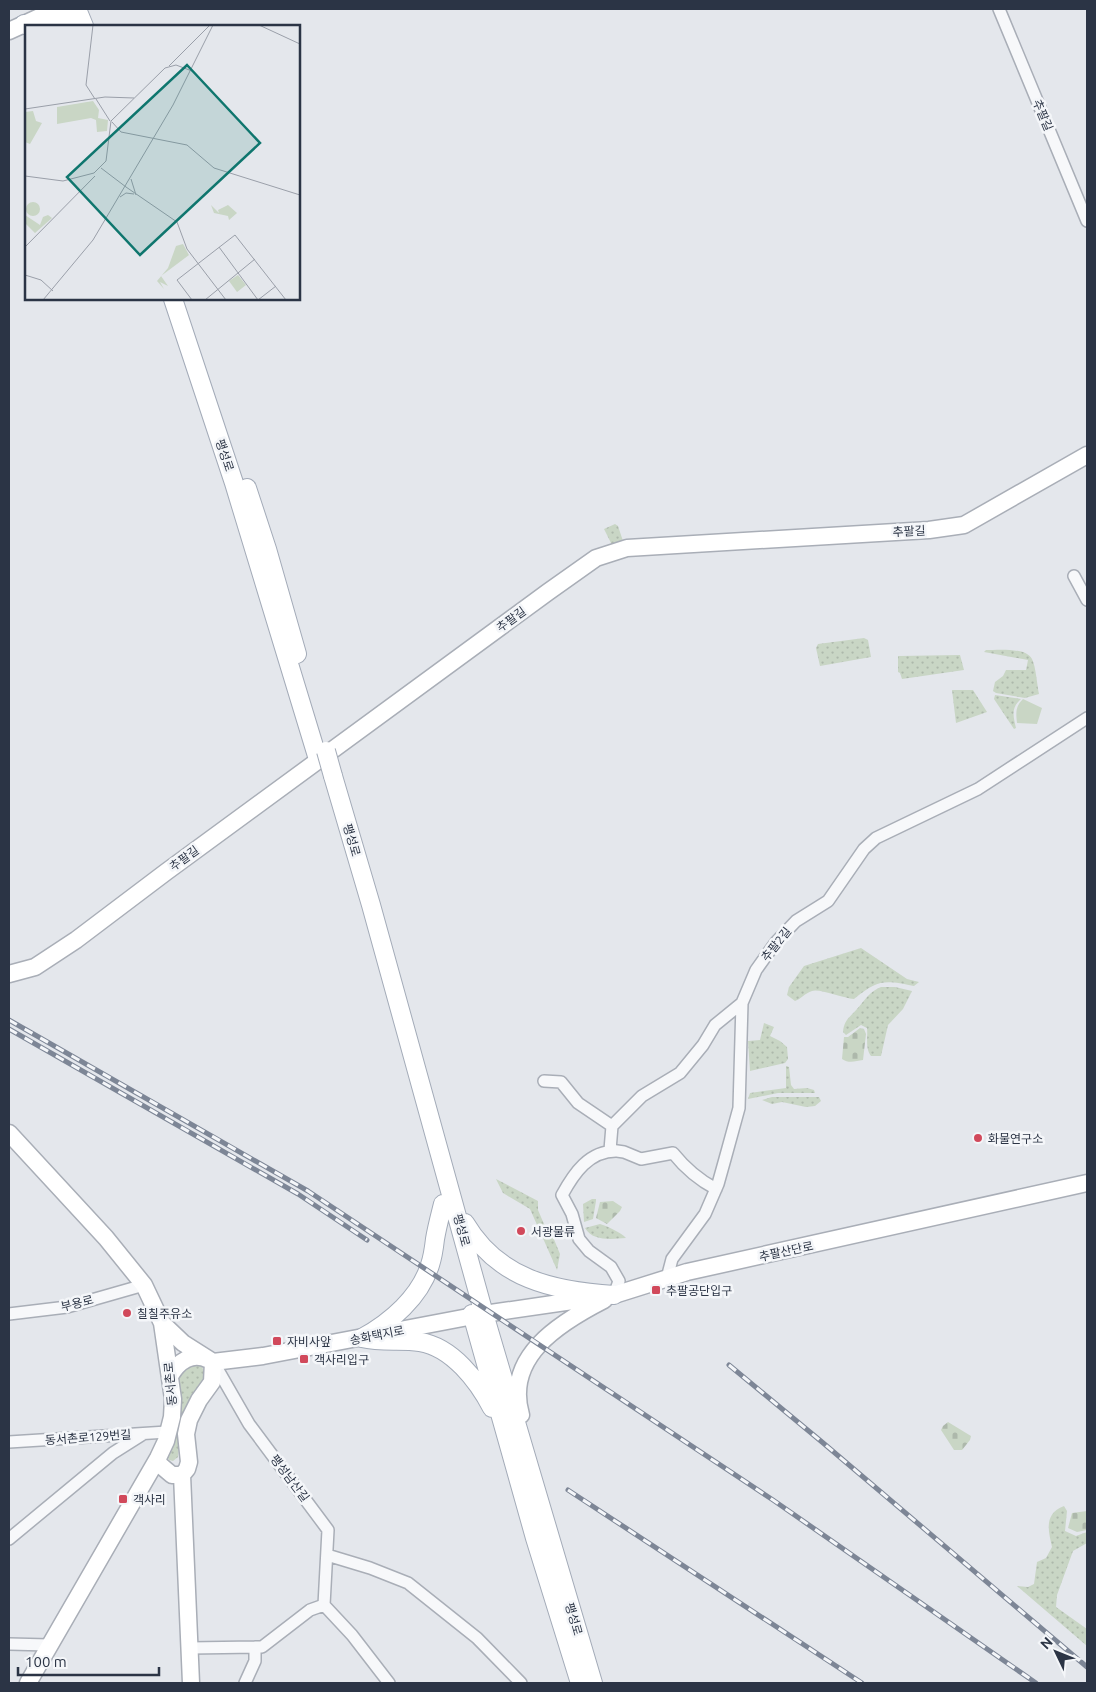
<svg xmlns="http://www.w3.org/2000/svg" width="1096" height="1692" font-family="Ubuntu,'Noto Sans KR',sans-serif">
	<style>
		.grass { fill: url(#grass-dots) }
		.cemetery { fill: url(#cemetery-stones) }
		.green { fill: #c9d6c5 }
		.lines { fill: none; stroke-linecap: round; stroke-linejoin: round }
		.street-casing { stroke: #a9aeb7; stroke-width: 14 }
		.secondary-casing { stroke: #a9aeb7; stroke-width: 19 }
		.primary-casing { stroke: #a3abb8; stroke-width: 20 }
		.street { stroke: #f7f8fa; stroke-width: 11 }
		.secondary { stroke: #fff; stroke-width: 16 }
		.primary { stroke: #fff; stroke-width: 18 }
		.rail-casing { stroke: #7d8696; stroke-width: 5 }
		.rail { stroke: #f4f6f9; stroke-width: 3; stroke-dasharray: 9; stroke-linecap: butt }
		.primary-bridge-casing { stroke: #a3abb8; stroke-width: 20; stroke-linecap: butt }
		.primary-bridge { stroke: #fff; stroke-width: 18 }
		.poi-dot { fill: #d1495b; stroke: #f4f6f9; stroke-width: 2 }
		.labels { text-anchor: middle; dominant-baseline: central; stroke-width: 5; stroke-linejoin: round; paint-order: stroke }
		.street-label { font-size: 12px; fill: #2b3445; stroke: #f4f6f9 }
		.poi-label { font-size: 12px; fill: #2b3445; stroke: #f4f6f9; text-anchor: start }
		.inset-road { fill: none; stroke: #9a9fa9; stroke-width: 1 }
		.view { fill: #0f766e; fill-opacity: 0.15; stroke: #0f766e; stroke-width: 2.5 }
		.inset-edge { fill: none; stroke: #2b3445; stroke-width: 2.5 }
	</style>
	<defs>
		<pattern id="grass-dots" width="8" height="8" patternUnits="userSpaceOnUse" patternTransform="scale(1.25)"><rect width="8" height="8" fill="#c9d6c5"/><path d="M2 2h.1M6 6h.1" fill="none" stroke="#adb8ab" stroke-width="1.8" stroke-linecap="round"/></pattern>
		<pattern id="cemetery-stones" width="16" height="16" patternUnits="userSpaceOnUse" patternTransform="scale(1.25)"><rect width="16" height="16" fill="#c9d6c5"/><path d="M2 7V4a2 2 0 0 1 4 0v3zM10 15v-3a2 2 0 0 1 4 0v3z" fill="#adb8ab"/></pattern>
	</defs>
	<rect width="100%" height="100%" fill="#e4e7ec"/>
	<path class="grass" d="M 615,524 L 618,526 L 625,547 L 615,551 L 604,529 Z
		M 864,638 L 868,640 L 871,657 L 820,666 L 816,648 L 818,644 Z
		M 986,650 C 997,650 1026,647 1032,659 C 1036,667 1037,685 1039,694 L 1025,698 L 996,693 L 993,691 L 995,682 L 1003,676 L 1006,670 L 1026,670 L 1028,660 L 984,652 Z
		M 960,655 L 964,670 L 902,679 L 900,673 L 898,672 L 898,656 Z
		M 952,690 L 973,690 L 987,712 L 956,723 Z
		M 995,695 L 1021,699 C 1011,708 1013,715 1016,728 L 1014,729 L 994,699 Z
		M 861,948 L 907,979 L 919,982 L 914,986 C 885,980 878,979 854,999 C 843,998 818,988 812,991 C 805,993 801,999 795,1001 L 787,995 L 789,987 L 804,966 Z
		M 881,987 L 895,987 L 912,991 L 903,1009 L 888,1025 L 881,1056 L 871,1056 C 865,1048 868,1038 867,1028 L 861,1025 L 846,1035 L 843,1032 C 844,1020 850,1017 857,1009 C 865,1000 869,992 881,987 Z
		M 764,1023 L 774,1027 L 770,1036 L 780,1041 L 787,1047 L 788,1059 L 785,1063 L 750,1071 L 748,1041 L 760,1040 Z
		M 786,1066 L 789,1067 L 791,1085 L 794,1089 L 807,1088 L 814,1090 L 815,1093 L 778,1093 L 748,1099 L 750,1093 L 786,1088 Z
		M 772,1097 L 819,1097 L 821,1101 L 815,1106 L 806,1107 L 782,1102 L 772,1104 L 762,1100 Z
		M 496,1179 L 538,1201 L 538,1210 L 544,1224 L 551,1232 L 560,1254 L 557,1270 L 530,1209 L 503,1193 Z
		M 592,1199 L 596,1199 L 596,1201 L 593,1219 L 584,1222 L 583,1204 Z
		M 600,1224 C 607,1226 622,1233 626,1238 C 613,1239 593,1242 585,1228 Z
		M 195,1360 L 202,1366 L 205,1376 C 202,1386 193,1394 188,1403 C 180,1421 180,1438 178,1457 L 173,1461 L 169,1460 L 167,1455 L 178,1375 Z
		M 1064,1506 L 1067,1511 L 1065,1531 L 1076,1536 L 1087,1532 L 1087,1543 L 1073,1551 L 1057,1595 L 1056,1607 L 1087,1629 L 1087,1646 L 1017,1586 L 1028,1587 L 1034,1584 L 1037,1562 L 1046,1558 L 1052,1547 C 1048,1529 1044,1514 1064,1506 Z"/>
	<path class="cemetery" d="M 860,1028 L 864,1029 L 866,1034 L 863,1060 C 856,1061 849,1064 842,1059 L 844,1037 L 848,1037 Z
		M 613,1201 L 622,1207 L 620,1211 L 607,1224 L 596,1218 L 600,1202 Z
		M 948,1422 L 971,1436 L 970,1440 L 962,1450 L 954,1450 L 941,1430 L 943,1426 Z
		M 1087,1511 L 1087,1530 L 1077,1532 L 1068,1528 L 1072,1513 Z"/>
	<path class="green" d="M 1023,699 L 1042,708 L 1037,724 L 1017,723 C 1016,713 1015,707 1023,699 Z"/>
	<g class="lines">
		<g class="street-casing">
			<path id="street" d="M 999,9 L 1087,221
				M 1074,576 L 1087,600
				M 544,1081 L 561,1082 L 578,1103 L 612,1126 L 610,1150 L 624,1152 L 641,1159 L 673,1153 C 685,1168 699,1180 716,1189
				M 612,1126 L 642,1096 L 680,1073 L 703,1045 L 715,1025 L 742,1003
				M 667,1278 L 672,1259 L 705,1214 L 718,1184 L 725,1159 L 739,1108 L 742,1003 L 756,970 L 776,942 L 796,921 L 828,901 L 864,849 L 876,838 L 978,789 L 1087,718
				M 614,1295 L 619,1281 L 611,1267 L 589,1251 L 579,1239 L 572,1214 L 562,1195 C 574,1173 589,1151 616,1151
				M 9,1314 L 67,1307 L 144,1285
				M 214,1363 L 249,1424 L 328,1530 L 324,1605 L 352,1635 L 389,1683
				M 9,1442 L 167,1432
				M 9,1539 L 113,1453 L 143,1434
				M 327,1555 L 370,1568 L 408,1583 L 477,1638 L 521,1683
				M 9,1644 L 49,1645
				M 190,1648 L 262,1647 L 310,1610 L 324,1605
				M 245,1683 L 255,1661 L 255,1647"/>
		</g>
		<g class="secondary-casing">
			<path id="secondary" d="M 9,31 L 57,9
				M 9,974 L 35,967 L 76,940 L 166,872 L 548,592 L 596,558 L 627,548 L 929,530 L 964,525 L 1087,455
				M 9,1133 L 106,1238 L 144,1285 L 162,1323 L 173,1399 L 172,1417 L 166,1441 L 158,1458 L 28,1683
				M 162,1323 L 183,1343 L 213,1362
				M 213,1362 L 263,1356 L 484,1314 L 614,1295 L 687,1272 L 1087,1183
				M 170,1376 C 178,1362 192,1351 209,1360
				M 521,1415 C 504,1357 559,1323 604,1300
				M 158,1458 L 159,1464 L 172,1475 L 182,1475 L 187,1469 L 189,1462 L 186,1434 L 189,1420 L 199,1400 L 212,1382 L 213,1362
				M 182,1475 L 191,1683"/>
		</g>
		<g class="primary-casing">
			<path id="primary" d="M 63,9 L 70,26
				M 77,9 L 84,26
				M 24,24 L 28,26
				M 42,26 L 56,26
				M 173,299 L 234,483 L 317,756
				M 247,488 L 267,549 L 297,654
				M 333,776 L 371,905 L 484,1314 L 593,1683
				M 465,1223 C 498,1279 553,1291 614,1295
				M 472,1314 L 535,1538 L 580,1683
				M 362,1338 C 383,1343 400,1339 420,1342 C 452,1347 478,1381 492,1408
				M 362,1338 C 391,1322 420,1297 430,1265 C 433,1256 434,1248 435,1239 C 437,1227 440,1216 443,1204"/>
		</g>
		<use href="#street" class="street"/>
		<use href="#secondary" class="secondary"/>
		<use href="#primary" class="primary"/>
		<g class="rail-casing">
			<path id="rail" d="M 9,1020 L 308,1191 L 773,1500 L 1036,1683
				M 9,1029 L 298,1194 L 367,1240
				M 729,1365 L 822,1442 L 1087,1667
				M 568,1490 L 862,1683"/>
		</g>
		<use href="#rail" class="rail"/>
		<g class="primary-bridge-casing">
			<path id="primary-bridge" d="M 326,751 L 333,776"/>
		</g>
		<use href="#primary-bridge" class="primary-bridge"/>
	</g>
	<g class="poi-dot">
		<circle cx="978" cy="1138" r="5"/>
		<circle cx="521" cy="1231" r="5"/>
		<rect x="651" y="1285" width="10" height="10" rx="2.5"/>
		<circle cx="127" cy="1313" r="5"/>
		<rect x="272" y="1336" width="10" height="10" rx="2.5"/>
		<rect x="299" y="1354" width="10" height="10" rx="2.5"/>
		<rect x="118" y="1494" width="10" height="10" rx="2.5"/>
	</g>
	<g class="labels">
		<g class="street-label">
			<text transform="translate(1043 115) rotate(67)">추팔길</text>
			<text transform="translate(225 455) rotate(72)">팽성로</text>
			<text transform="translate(909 531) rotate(-3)">추팔길</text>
			<text transform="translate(511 619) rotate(-36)">추팔길</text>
			<text transform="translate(352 840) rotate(74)">팽성로</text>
			<text transform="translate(184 858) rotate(-36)">추팔길</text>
			<text transform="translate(776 944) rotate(-51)">추팔2길</text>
			<text transform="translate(462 1230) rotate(75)">팽성로</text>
			<text transform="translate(786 1251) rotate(-12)">추팔산단로</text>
			<text transform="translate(77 1303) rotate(-14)">부용로</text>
			<text transform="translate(377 1335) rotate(-11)">송화택지로</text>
			<text transform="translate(170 1384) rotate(-95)">동서촌로</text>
			<text transform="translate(88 1437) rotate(-4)">동서촌로129번길</text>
			<text transform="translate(290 1478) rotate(53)">팽성남산길</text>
			<text transform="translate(574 1619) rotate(74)">팽성로</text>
		</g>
		<g class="poi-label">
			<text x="988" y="1138">화물연구소</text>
			<text x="531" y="1231">서광물류</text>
			<text x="666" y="1290">추팔공단입구</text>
			<text x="137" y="1313">칠칠주유소</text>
			<text x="287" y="1341">자비사앞</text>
			<text x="314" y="1359">객사리입구</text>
			<text x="133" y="1499">객사리</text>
		</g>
	</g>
	<g transform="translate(25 25)">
		<rect width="275" height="275" fill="#e4e7ec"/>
		<path d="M 186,180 L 194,188 L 193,185 L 203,180 L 212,188 L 204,195 L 203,191 L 189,188 ZM 158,219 L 164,230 L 136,251 L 143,261 L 135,257 L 139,264 L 132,256 L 143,243 L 151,221 Z" fill="#c9d6c5"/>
		<path d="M 8,86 L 11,96 L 17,98 L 5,119 L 0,117 L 0,87 Z" fill="#c9d6c5"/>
		<path d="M 68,76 L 74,85 L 73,93 L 83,95 L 82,106 L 72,107 L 71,95 L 66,93 L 32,99 L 32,82 ZM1 184a7 7 0 1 1 14 0a7 7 0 1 1-14 0ZM 0,190 L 15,200 L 18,192 L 23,190 L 27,193 L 10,208 L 0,198 ZM 213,250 L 221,260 L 212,267 L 204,256 Z" fill="#c9d6c5"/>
		<path class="inset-road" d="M 68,0 L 61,60 L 70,74M 234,0 L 275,19M 144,41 L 185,0M 71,74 L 85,96M 0,84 L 80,72 L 109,73M 87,97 L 96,107 L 162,120 L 189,143 L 275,170M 76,143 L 101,162M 69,148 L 81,136 L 86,96 L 140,43 L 151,40 L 167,46M 0,151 L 38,156 L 69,148M 106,154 L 111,170M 101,162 L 152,197 L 162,224 L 201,275M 95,172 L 101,168 L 109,169M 0,222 L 70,151M 194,222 L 233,275M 0,250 L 16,255 L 28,266M 18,275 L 68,215 L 148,80 L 188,0M 167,275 L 152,255 L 210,210 L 261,275M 180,275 L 230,234M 233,275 L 251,261"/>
		<path class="view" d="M 162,40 L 235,118 L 115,230 L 42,152 Z"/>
		<rect width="275" height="275" class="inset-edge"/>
	</g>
	<rect width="1096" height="1692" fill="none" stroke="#2b3445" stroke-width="20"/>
	<g transform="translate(1056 1652) rotate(313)" stroke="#f4f6f9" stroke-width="4" paint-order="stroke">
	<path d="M0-4L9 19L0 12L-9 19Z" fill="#2b3445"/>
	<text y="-8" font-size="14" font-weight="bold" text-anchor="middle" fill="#2b3445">N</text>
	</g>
	<path d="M18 1667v8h141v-8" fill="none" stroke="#2b3445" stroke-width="2.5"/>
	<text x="25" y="1667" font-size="15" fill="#2b3445" stroke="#f4f6f9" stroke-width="4" paint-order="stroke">100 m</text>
</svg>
